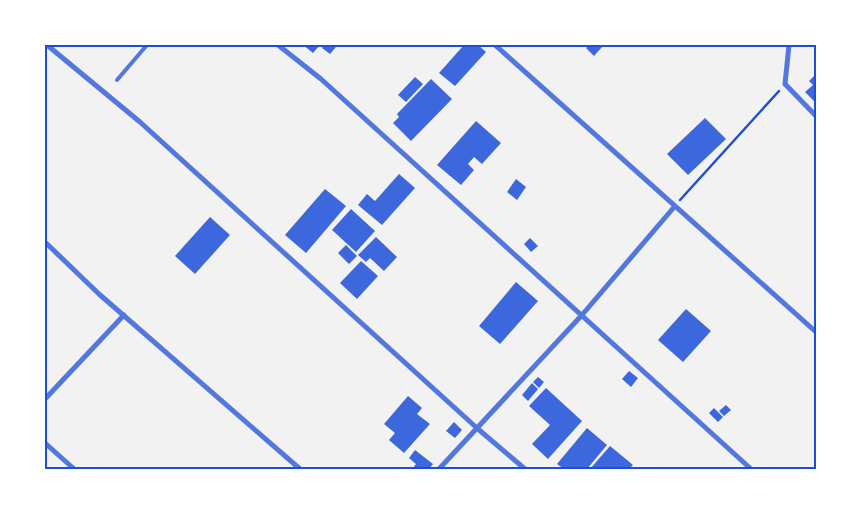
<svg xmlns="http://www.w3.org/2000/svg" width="861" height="514" font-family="Lora,serif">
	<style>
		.building { fill: #3d67dc }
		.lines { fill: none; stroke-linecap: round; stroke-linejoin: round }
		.path { stroke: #1d4ed8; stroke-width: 2.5 }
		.service { stroke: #5277de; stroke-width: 4 }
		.minor { stroke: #5277de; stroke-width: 5 }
		.neatline { fill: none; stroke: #1d4ed8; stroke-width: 2 }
	</style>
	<rect width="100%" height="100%" fill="#f2f2f2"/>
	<path class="building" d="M 303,45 L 320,45 L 313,53 Z
		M 324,45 L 333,45 L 336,47 L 330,54 L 322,48 Z
		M 464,45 L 478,45 L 486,52 L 455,86 L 439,73 Z
		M 589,45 L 599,45 L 602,47 L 594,56 L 586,48 Z
		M 816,74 L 816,103 L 805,92 L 813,85 L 809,81 Z
		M 415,77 L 423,84 L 406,102 L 398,95 Z
		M 431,79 L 452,99 L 411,141 L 393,123 L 399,117 L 397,114 Z
		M 705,118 L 726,139 L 688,175 L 667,154 Z
		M 476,121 L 501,143 L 482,164 L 474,157 L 468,164 L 474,170 L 461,185 L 437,165 Z
		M 399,174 L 415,188 L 382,225 L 358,205 L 367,194 L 375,201 Z
		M 516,179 L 526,187 L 517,200 L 507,192 Z
		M 325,189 L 346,206 L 306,253 L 285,235 Z
		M 351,209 L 375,231 L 356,252 L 332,230 Z
		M 210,217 L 230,235 L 195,274 L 175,256 Z
		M 376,237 L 397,257 L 384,271 L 370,258 L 366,262 L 358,255 Z
		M 530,238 L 538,246 L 531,252 L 524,244 Z
		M 346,245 L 357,256 L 349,264 L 338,253 Z
		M 361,261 L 378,276 L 357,299 L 340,283 Z
		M 516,282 L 538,301 L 500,344 L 479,326 Z
		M 686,309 L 711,331 L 683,362 L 658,340 Z
		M 629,371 L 638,378 L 631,387 L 622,379 Z
		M 538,377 L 544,382 L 539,388 L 533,382 Z
		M 532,383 L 538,389 L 528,401 L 522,395 Z
		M 546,388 L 582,421 L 548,459 L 532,444 L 550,425 L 529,406 Z
		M 408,396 L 422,408 L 417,414 L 430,424 L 404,453 L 389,440 L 395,433 L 384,424 Z
		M 726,405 L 731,410 L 724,416 L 719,411 Z
		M 714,408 L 723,417 L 718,422 L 709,413 Z
		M 454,422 L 462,430 L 455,438 L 446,431 Z
		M 587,428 L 607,445 L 587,469 L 564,469 L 557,464 Z
		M 610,446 L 633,465 L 629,469 L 590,469 Z
		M 415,450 L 433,464 L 429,469 L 413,468 L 416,464 L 409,458 Z"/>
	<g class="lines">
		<path class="path" d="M 680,200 L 779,91"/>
		<path class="service" d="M 117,80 L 147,45"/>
		<path class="minor" d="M 47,45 L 140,122 L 478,429 L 525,469
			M 278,45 L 321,79 L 751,469
			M 495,45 L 816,332
			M 789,45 L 785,84 L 816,116
			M 45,242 L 99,294 L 300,469
			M 45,399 L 124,315
			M 45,443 L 74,469
			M 439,469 L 582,315 L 675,206"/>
	</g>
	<rect width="861" height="514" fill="none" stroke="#ffffff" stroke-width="92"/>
	<rect x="46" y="46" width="769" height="422" class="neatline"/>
</svg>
